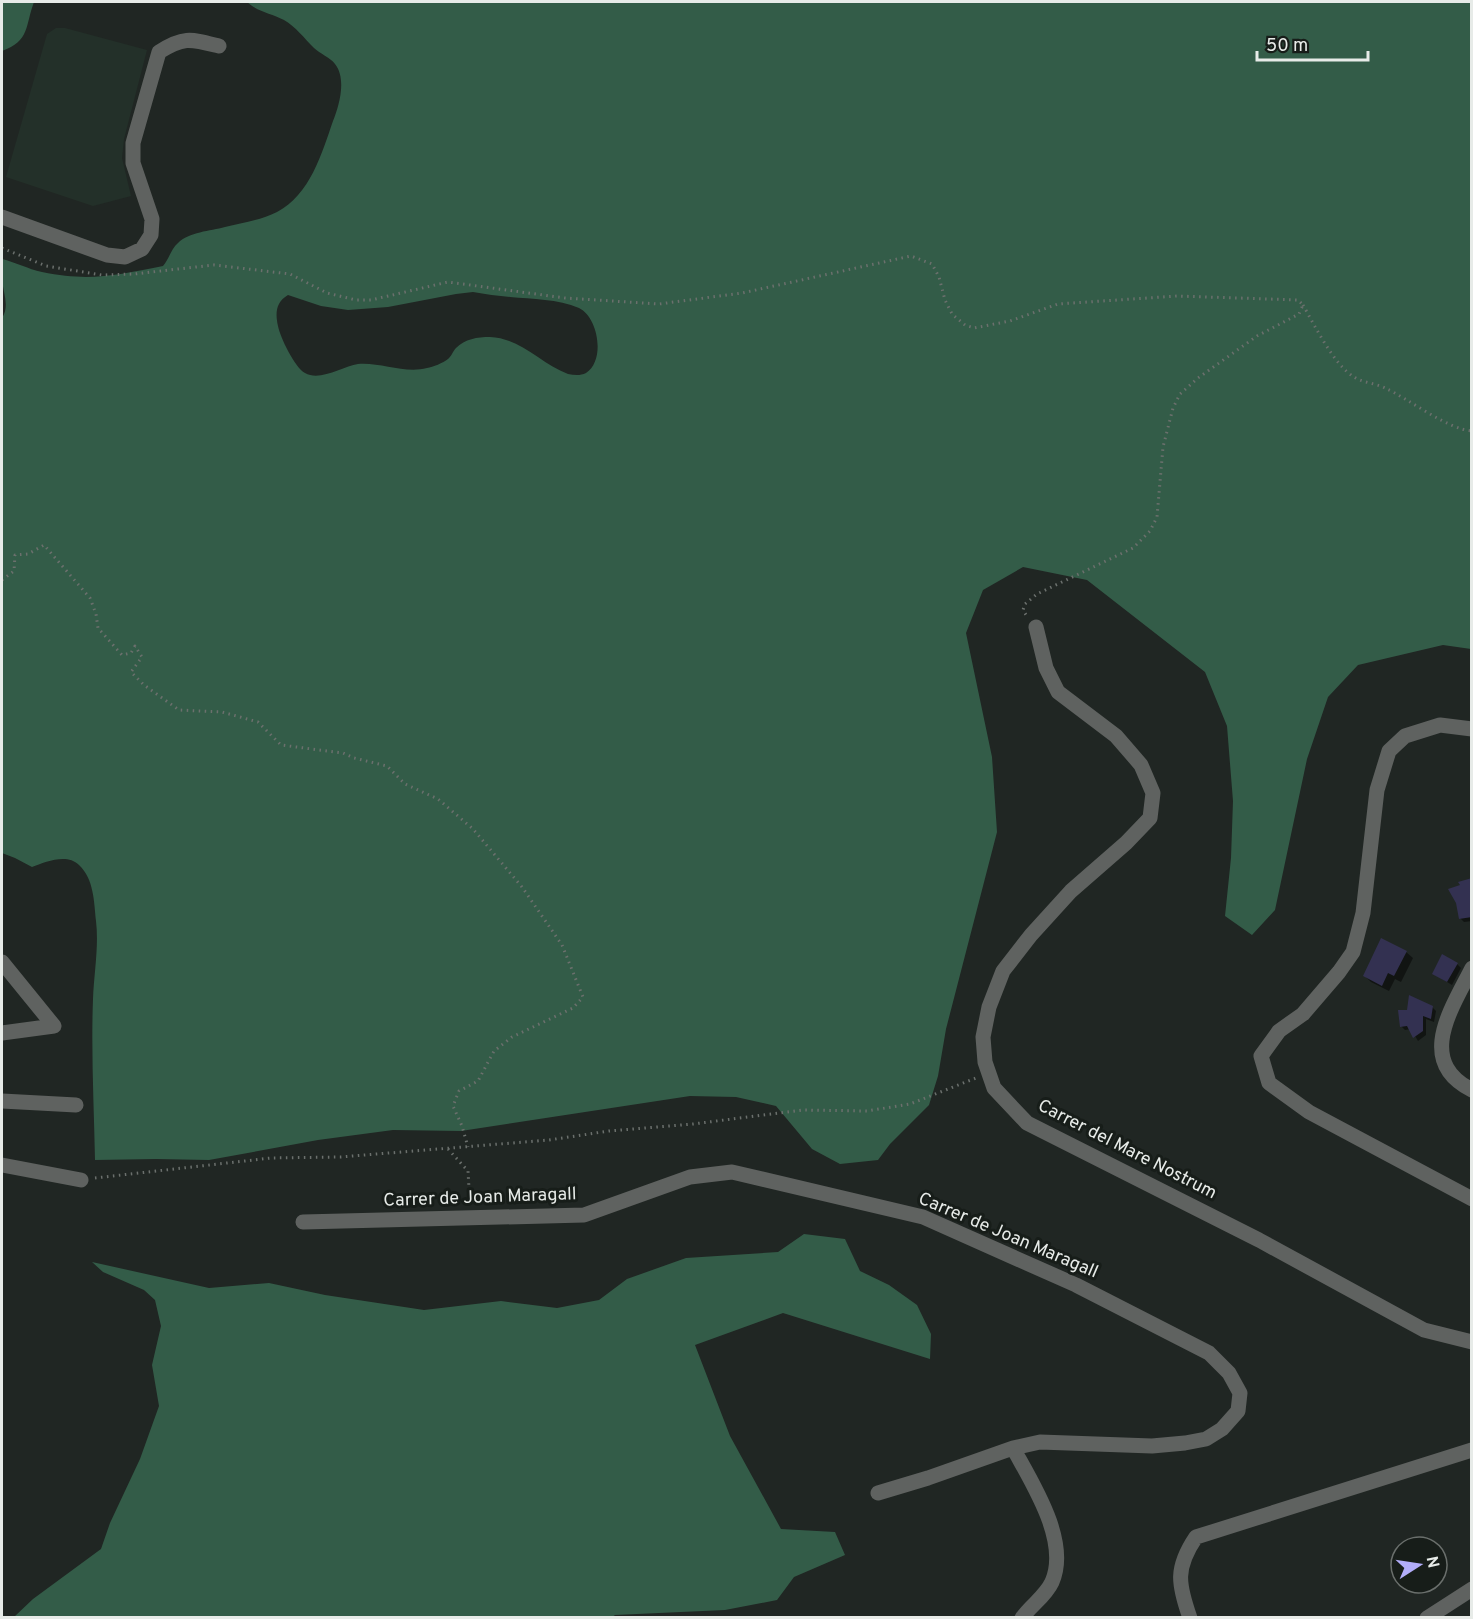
<svg xmlns="http://www.w3.org/2000/svg" width="1473" height="1619" font-family="Overpass,sans-serif">
	<style>
		.built { fill: #233029 }
		.forest { fill: #335c48; fill-rule: evenodd }
		.shadow { fill: #0007 }
		.building { fill: #333151 }
		.lines { fill: none; stroke-linecap: round; stroke-linejoin: round }
		.path { stroke: #6b706d; stroke-width: 3; stroke-dasharray: 1.5 4.5; stroke-linecap: butt }
		.street { stroke: #5f6260; stroke-width: 15 }
		.labels { text-anchor: middle; dominant-baseline: central; stroke-width: 6; stroke-linejoin: round; paint-order: stroke }
		.street-label { font-size: 18px; fill: #e7ebe8; stroke: #171d19 }
	</style>
	<rect width="100%" height="100%" fill="#202623"/>
	<path class="built" d="M 56,28 L 65,28 L 147,50 L 124,139 L 122,158 L 131,196 L 93,206 L 6,177 L 47,34 Z"/>
	<path class="forest" d="M 2,2 L 34,2 C 25,26 30,41 2,51 Z
		M 247,2 L 1471,2 L 1471,649 L 1443,645 L 1358,665 L 1328,697 L 1307,759 L 1275,910 L 1252,935 L 1225,916 L 1231,858 L 1233,801 L 1227,726 L 1205,672 L 1087,580 L 1023,567 L 983,590 L 966,633 L 992,757 L 997,832 L 946,1029 L 938,1076 L 929,1105 L 890,1144 L 878,1160 L 840,1164 L 812,1149 L 776,1106 L 736,1097 L 690,1096 L 461,1131 L 393,1130 L 318,1140 L 209,1160 L 156,1159 L 95,1160 C 94,1107 91,1052 93,999 C 94,973 99,946 96,921 C 94,902 94,879 79,865 C 67,853 45,862 32,867 L 15,858 L 2,853 L 2,318 C 10,306 3,293 2,279 C 1,273 1,266 2,259 C 15,262 28,269 42,272 C 90,282 116,275 163,266 C 169,259 171,249 178,243 C 189,232 210,231 225,227 C 242,223 261,220 277,212 C 310,195 322,153 333,121 C 339,106 347,79 335,64 C 330,57 320,54 314,48 C 304,38 296,27 284,20 C 271,13 258,12 247,2 ZM 473,292 C 485,294 498,296 510,297 C 532,299 558,299 579,308 C 598,317 606,360 586,373 C 580,376 574,375 568,374 C 541,364 520,338 490,337 C 477,337 465,339 456,348 C 453,351 451,357 448,359 C 443,363 433,367 427,368 C 405,374 380,362 358,364 C 343,366 320,382 305,373 C 295,368 280,337 278,326 C 275,313 276,302 288,295 L 321,306 L 348,310 L 388,307 L 456,294 Z
		M 804,1234 L 845,1239 L 860,1271 L 889,1285 L 917,1305 L 931,1334 L 930,1359 L 783,1313 L 695,1345 L 730,1436 L 781,1529 L 835,1532 L 845,1555 L 794,1577 L 777,1600 L 725,1610 L 615,1615 L 611,1618 L 14,1617 L 33,1599 L 101,1549 L 110,1523 L 140,1459 L 159,1406 L 152,1365 L 161,1326 L 155,1300 L 144,1290 L 103,1272 L 92,1262 L 209,1288 L 269,1283 L 325,1295 L 424,1310 L 501,1301 L 557,1308 L 599,1300 L 627,1279 L 686,1258 L 778,1252 Z"/>
	<path class="shadow" d="M 1472,880 L 1472,921 L 1464,922 L 1460,918 Z
		M 1406,952 L 1413,958 L 1401,982 L 1395,979 L 1389,991 L 1371,982 L 1365,976 Z
		M 1457,964 L 1461,968 L 1452,985 L 1434,974 Z
		M 1432,1007 L 1436,1011 L 1434,1022 L 1426,1019 L 1426,1035 L 1418,1041 L 1411,1029 L 1405,1030 L 1401,1026 Z"/>
	<path class="building" d="M 1472,878 L 1472,917 L 1459,919 L 1456,903 L 1448,889 L 1460,885 L 1458,882 Z
		M 1381,938 L 1407,951 L 1394,976 L 1388,973 L 1382,986 L 1363,976 Z
		M 1442,954 L 1458,963 L 1447,982 L 1432,974 Z
		M 1409,995 L 1433,1006 L 1431,1019 L 1423,1016 L 1423,1031 L 1413,1038 L 1407,1026 L 1400,1027 L 1398,1010 L 1407,1010 Z"/>
	<g class="lines">
		<path class="path" d="M 2,248 L 46,266 L 102,275 L 134,274 L 214,265 L 290,274 L 327,293 L 356,300 L 371,300 L 448,282 L 565,298 L 659,304 L 742,293 L 911,256 L 932,264 L 939,277 L 945,300 L 952,314 L 965,325 L 974,328 L 1010,321 L 1058,304 L 1177,296 L 1298,300 L 1303,305 L 1299,314 L 1257,336 L 1198,378 L 1180,394 L 1173,408 L 1163,447 L 1157,517 L 1150,531 L 1133,548 L 1037,594 L 1025,604 L 1023,610 L 1028,618
			M 1303,305 C 1315,326 1334,365 1354,377 C 1363,383 1375,383 1385,388 C 1409,399 1447,429 1472,431
			M 2,580 L 14,571 L 15,555 L 28,554 L 44,545 L 90,598 L 96,614 L 98,628 L 122,655 L 131,653 L 135,646 L 142,657 L 131,672 L 144,685 L 179,710 L 222,712 L 258,722 L 281,745 L 343,753 L 354,758 L 387,766 L 405,784 L 438,799 L 473,829 L 522,887 L 562,945 L 583,997 L 573,1008 L 512,1037 L 494,1051 L 478,1081 L 459,1091 L 453,1106 L 462,1126 L 468,1147
			M 448,1149 L 468,1171 L 470,1205
			M 95,1178 L 271,1158 L 340,1157 L 549,1140 L 609,1131 L 693,1124 L 803,1110 L 867,1111 L 910,1104 L 976,1078"/>
		<path class="street" d="M 2,217 L 107,255 L 125,257 L 142,249 L 151,235 L 152,219 L 133,163 L 133,143 L 159,52 C 184,36 191,39 219,46
			M 1036,627 L 1046,668 L 1058,692 L 1116,736 L 1141,765 L 1153,793 L 1150,818 L 1126,843 L 1071,891 L 1031,935 L 1003,971 L 989,1007 L 983,1037 L 985,1062 L 994,1088 L 1027,1123 L 1259,1240 L 1424,1330 L 1472,1342
			M 1472,729 L 1440,725 L 1405,736 L 1389,751 L 1377,790 L 1363,913 L 1353,952 L 1339,972 L 1303,1014 L 1279,1031 L 1261,1056 L 1269,1083 L 1309,1112 L 1472,1199
			M 2,962 L 54,1026
			M 1472,968 C 1452,1008 1415,1061 1472,1090
			M 2,1033 L 54,1026
			M 2,1101 L 76,1105
			M 2,1165 L 81,1180
			M 303,1222 L 584,1215 L 690,1177 L 732,1172 L 923,1217 L 1076,1285 L 1209,1353 L 1229,1373 L 1240,1393 L 1238,1411 L 1222,1429 L 1206,1439 L 1185,1443 L 1152,1446 L 1040,1442 L 1013,1448 L 928,1478 L 878,1493
			M 1013,1448 C 1032,1483 1070,1541 1052,1582 C 1045,1597 1031,1605 1022,1618
			M 1190,1618 C 1178,1584 1175,1568 1196,1537 L 1472,1450
			M 1427,1618 L 1472,1589"/>
	</g>
	<g class="labels">
		<g class="street-label">
			<text transform="translate(1127 1150) rotate(27)">Carrer del Mare Nostrum</text>
			<text transform="translate(480 1198) rotate(-2)">Carrer de Joan Maragall</text>
			<text transform="translate(1008 1236) rotate(23)">Carrer de Joan Maragall</text>
		</g>
	</g>
	<rect width="1473" height="1619" fill="none" stroke="#e7ebe8" stroke-width="6"/>
	<g transform="translate(1419 1565) rotate(78)"><circle r="28" fill="#171d19" stroke="#6a6f6c" stroke-width="1.5"/>
	<path d="M0-4.5L10 22L0 15L-10 22Z" fill="#b2adf9"/>
	<text y="-9" font-size="16" font-weight="bold" text-anchor="middle" fill="#e7ebe8">N</text>
	</g>
	<path d="M1257 51v9h111v-9" fill="none" stroke="#e7ebe8" stroke-width="3"/>
	<text x="1266" y="51" font-size="18" fill="#e7ebe8" stroke="#171d19" stroke-width="4.5" paint-order="stroke">50 m</text>
</svg>
